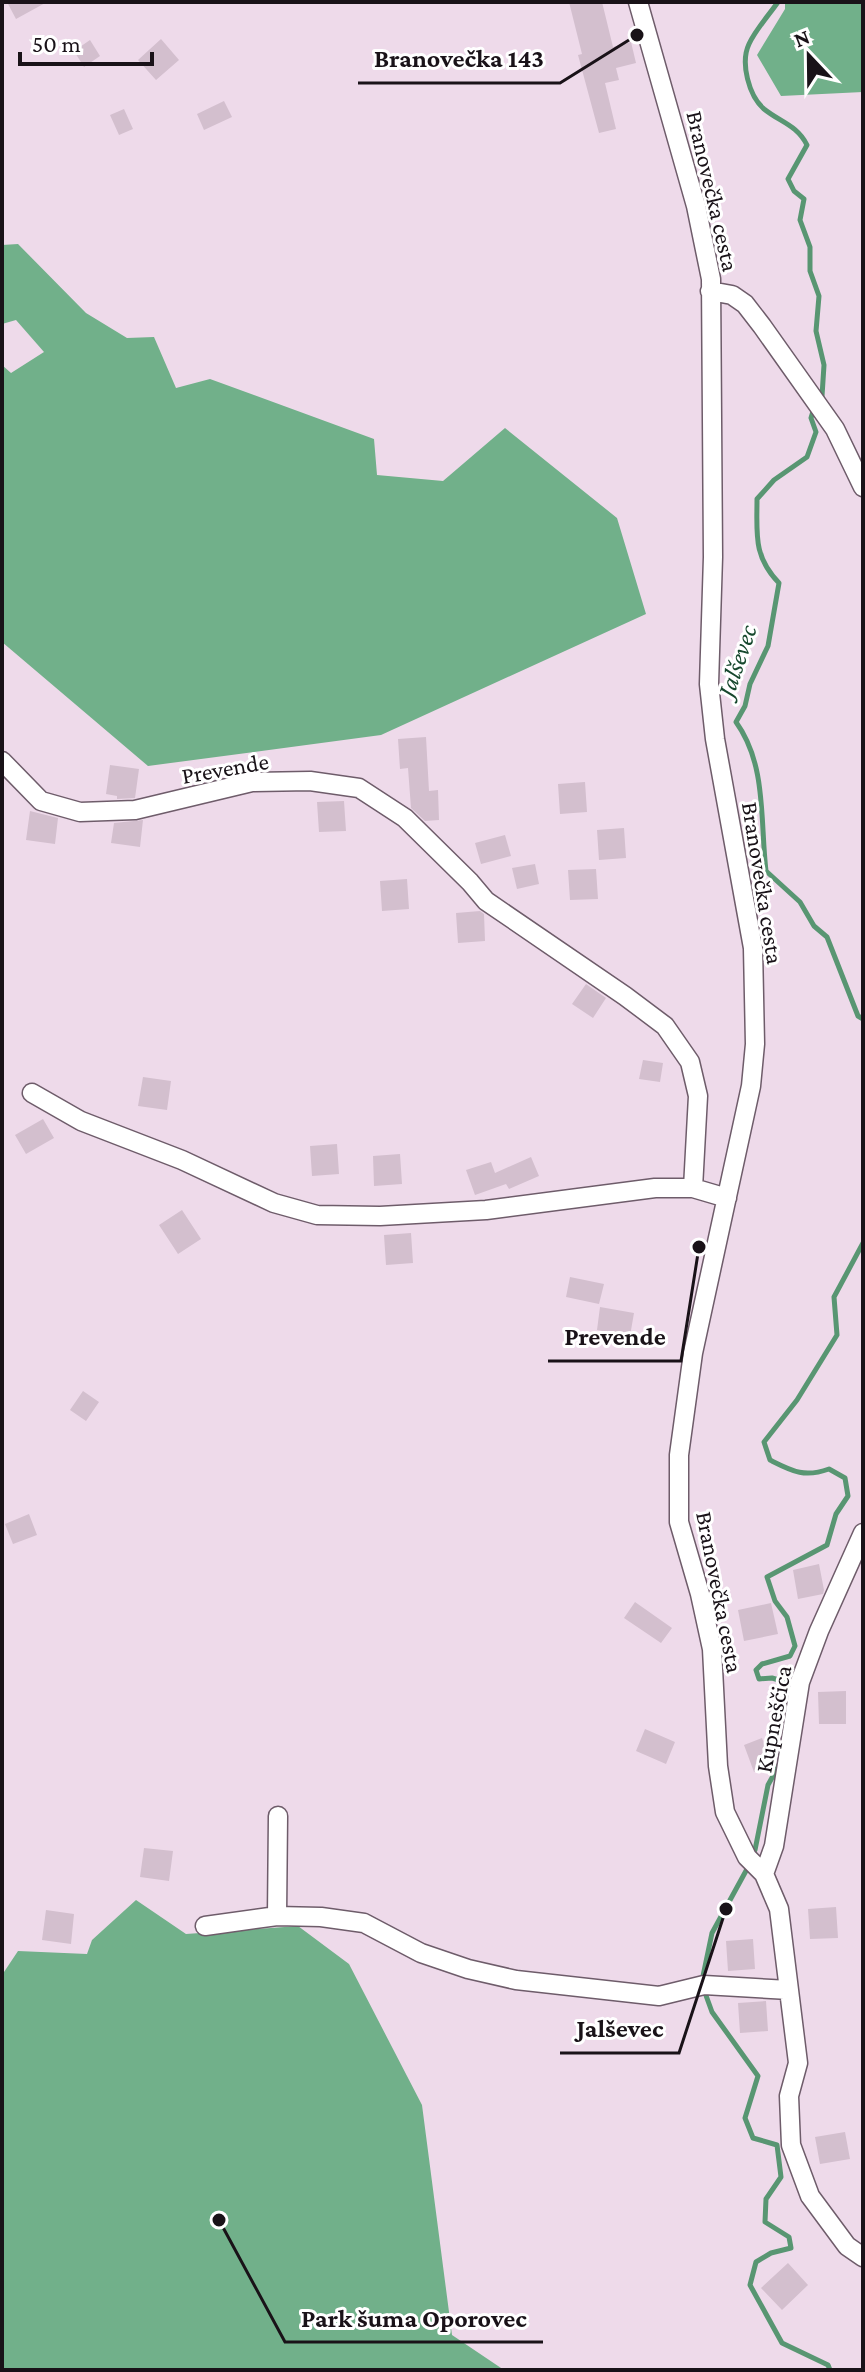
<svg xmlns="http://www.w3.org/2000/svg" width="865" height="2372" font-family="'Crimson Pro',serif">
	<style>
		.forest { fill: #71b08a }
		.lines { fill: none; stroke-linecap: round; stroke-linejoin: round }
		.stream { stroke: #589672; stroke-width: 5 }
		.building { fill: #d3bfce }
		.street-casing { stroke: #6e5c6a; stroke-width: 21 }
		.street { stroke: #fff; stroke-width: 18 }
		.labels { text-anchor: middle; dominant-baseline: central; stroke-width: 6; stroke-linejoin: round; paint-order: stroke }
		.street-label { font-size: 24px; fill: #191218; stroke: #fff }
		.water-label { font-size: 26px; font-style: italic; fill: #17482e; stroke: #fff }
		.leader { fill: none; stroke: #191218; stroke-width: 3 }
		.callout-dot { fill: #191218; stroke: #fff; stroke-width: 3 }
		.callout-label { font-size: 26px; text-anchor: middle; font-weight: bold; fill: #191218; stroke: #fff; stroke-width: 6; stroke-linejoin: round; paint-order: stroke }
	</style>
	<rect width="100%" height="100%" fill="#eedaea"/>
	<path class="forest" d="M 785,2 L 863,2 L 863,92 L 781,96 L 757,55 L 785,9 Z
		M 18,244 L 86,313 L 127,338 L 154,337 L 176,388 L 210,379 L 374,439 L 377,475 L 443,481 L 505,428 L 617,518 L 646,614 L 381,735 L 148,766 L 2,642 L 2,365 L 11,373 L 44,352 L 16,320 L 2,324 L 2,245 Z
		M 136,1900 L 186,1934 L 298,1926 L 349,1964 L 422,2105 L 452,2335 L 504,2370 L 2,2370 L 2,1975 L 18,1951 L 87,1954 L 92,1940 Z"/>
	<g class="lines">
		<path class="stream" d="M 778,2 C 769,15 756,29 749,44 C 740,63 749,96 764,109 C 780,122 797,125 807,145 L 788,179 L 794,191 L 804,199 L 800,220 L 810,247 L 810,271 L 819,296 L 816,331 L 824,365 L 822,396
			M 814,408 L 811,418 L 816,432 L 807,457 L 774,480 L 757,499 C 757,534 753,556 779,583 L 768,646 L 750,684 L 745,706 L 736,722 C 767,765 760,821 766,871 L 800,902 L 814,926 L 827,937 L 858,1016 L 863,1019
			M 792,1688 L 793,1684 L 772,1678 L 759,1679 L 756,1670 L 762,1664 L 790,1656 L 795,1646 L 787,1617 L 775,1601 L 767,1577 L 827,1545 L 836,1514 L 848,1496 L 845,1478 L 829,1469 C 804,1478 792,1471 770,1460 L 764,1442 L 797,1400 L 837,1335 L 834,1297 L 863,1243
			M 755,1850 L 768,1785 L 779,1765
			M 703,1976 L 712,1933 L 747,1869
			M 704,1990 L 712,2012 L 758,2076 L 745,2118 L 753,2138 L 777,2145 L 781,2177 L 766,2199 L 765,2222 L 789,2237 L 791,2248 L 771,2253 L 756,2262 L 750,2285 L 782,2343 L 828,2365 L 830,2370"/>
	</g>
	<path class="building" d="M 7,2 L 47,2 L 16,19 Z
		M 569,2 L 602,2 L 613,47 L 631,42 L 636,63 L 616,68 L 619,80 L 605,83 L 616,129 L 599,133 L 578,55 L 582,54 Z
		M 161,39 L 179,60 L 156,80 L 138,60 Z
		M 90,40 L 100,56 L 84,67 L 74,51 Z
		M 224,101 L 232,117 L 204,130 L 197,114 Z
		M 124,109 L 133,129 L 119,135 L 110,115 Z
		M 426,737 L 429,791 L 438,790 L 439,820 L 425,821 L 411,808 L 408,768 L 400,769 L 398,739 Z
		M 110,765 L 139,769 L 135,798 L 117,799 L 117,796 L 106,794 Z
		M 585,782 L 587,812 L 560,814 L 558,784 Z
		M 344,801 L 346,831 L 319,832 L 317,802 Z
		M 30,811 L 58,818 L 55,844 L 26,840 Z
		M 143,820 L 140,847 L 111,843 L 114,823 Z
		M 624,828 L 626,858 L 599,860 L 597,830 Z
		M 505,835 L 511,856 L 481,864 L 475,843 Z
		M 535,864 L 539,884 L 517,889 L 512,868 Z
		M 596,869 L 598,899 L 570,900 L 568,870 Z
		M 407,879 L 409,909 L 382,911 L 380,881 Z
		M 480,911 L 484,914 L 485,941 L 458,943 L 456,913 Z
		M 586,984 L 606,998 L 593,1018 L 572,1004 Z
		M 643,1060 L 663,1063 L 660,1082 L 639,1079 Z
		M 143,1077 L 171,1081 L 167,1110 L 138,1106 Z
		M 43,1119 L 54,1138 L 26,1154 L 15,1135 Z
		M 337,1144 L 339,1174 L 312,1176 L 310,1146 Z
		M 400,1154 L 402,1184 L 374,1186 L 373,1156 Z
		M 531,1157 L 539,1176 L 509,1189 L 506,1184 L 475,1195 L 466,1170 L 491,1162 L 495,1173 Z
		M 182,1210 L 201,1239 L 178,1254 L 159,1225 Z
		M 411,1233 L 413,1263 L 386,1265 L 384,1235 Z
		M 570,1277 L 604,1284 L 599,1304 L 566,1297 Z
		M 600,1307 L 634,1313 L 630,1336 L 597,1330 Z
		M 83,1391 L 99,1402 L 86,1421 L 70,1410 Z
		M 29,1514 L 37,1535 L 13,1544 L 5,1524 Z
		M 819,1564 L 824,1590 L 823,1594 L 798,1599 L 793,1570 Z
		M 635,1602 L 672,1628 L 661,1643 L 624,1618 Z
		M 771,1603 L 778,1634 L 744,1641 L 738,1610 Z
		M 846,1691 L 846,1724 L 819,1724 L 818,1692 Z
		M 645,1729 L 675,1742 L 666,1764 L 636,1751 Z
		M 762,1738 L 772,1765 L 754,1772 L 744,1745 Z
		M 144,1848 L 173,1851 L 169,1881 L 140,1877 Z
		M 836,1907 L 838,1938 L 810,1939 L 808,1909 Z
		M 46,1910 L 74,1914 L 71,1944 L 42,1940 Z
		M 753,1939 L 755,1969 L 728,1971 L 726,1941 Z
		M 766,2001 L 768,2031 L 740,2033 L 738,2003 Z
		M 845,2132 L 850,2159 L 820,2164 L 815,2137 Z
		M 788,2263 L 808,2285 L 782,2310 L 761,2288 Z"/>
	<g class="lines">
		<g class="street-casing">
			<path id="street" d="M 638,2 L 696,206 L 711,279 L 713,557 L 709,684 L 715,739 L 753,948 L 755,1044 L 751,1086 L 693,1353 L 679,1455 L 679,1522 L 700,1594 L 712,1649 L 718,1766 L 725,1812 L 747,1857 L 764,1874 L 779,1909 L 798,2063 L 789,2096 L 791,2145 L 810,2196 L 847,2246 L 863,2257
				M 710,291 L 732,295 L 745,304 L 762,326 L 835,429 L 863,487
				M 2,761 L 41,801 L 80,812 L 135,810 L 252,782 L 310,781 L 359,788 L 405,818 L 470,882 L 486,901 L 625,996 L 665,1026 L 690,1062 L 698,1096 L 693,1188 L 727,1198
				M 32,1093 L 81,1121 L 182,1160 L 274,1203 L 317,1215 L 380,1216 L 486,1210 L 655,1188 L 693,1188
				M 764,1874 L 774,1846 L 800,1682 L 819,1631 L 863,1533
				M 277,1916 L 278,1816
				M 205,1926 L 277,1916 L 321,1917 L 364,1923 L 421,1953 L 468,1969 L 516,1980 L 659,1996 L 704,1985 L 789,1990"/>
		</g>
		<use href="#street" class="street"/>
	</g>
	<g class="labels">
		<g class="street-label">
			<text transform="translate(713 191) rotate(77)">Branovečka cesta</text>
			<text transform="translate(225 768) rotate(-10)">Prevende</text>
			<text transform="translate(763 883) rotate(81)">Branovečka cesta</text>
			<text transform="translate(720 1592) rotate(79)">Branovečka cesta</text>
			<text transform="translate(773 1719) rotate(-79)">Kupneščica</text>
		</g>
		<g class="water-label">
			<text transform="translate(737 661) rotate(-71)">Jalševec</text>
		</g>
	</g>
	<path class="leader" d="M637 35L560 83H358M699 1247L681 1361H548M726 1909L679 2053H560M219 2220L285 2342H543"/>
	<g class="callout-dot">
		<circle cx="637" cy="35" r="8"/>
		<circle cx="699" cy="1247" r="8"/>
		<circle cx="726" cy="1909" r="8"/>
		<circle cx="219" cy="2220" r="8"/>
	</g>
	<g class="callout-label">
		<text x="459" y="67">Branovečka 143</text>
		<text x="615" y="1345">Prevende</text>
		<text x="620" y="2037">Jalševec</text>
		<text x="414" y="2327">Park šuma Oporovec</text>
	</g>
	<rect width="865" height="2372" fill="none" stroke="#191218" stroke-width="8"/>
	<g transform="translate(809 56) rotate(338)" stroke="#ffffff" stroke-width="6" paint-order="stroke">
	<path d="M0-6L14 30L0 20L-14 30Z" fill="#191218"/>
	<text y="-12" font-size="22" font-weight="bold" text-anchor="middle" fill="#191218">N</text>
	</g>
	<path d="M20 52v12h132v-12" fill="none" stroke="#191218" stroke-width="4"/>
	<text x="32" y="52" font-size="24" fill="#191218" stroke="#ffffff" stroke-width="6" paint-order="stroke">50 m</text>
</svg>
